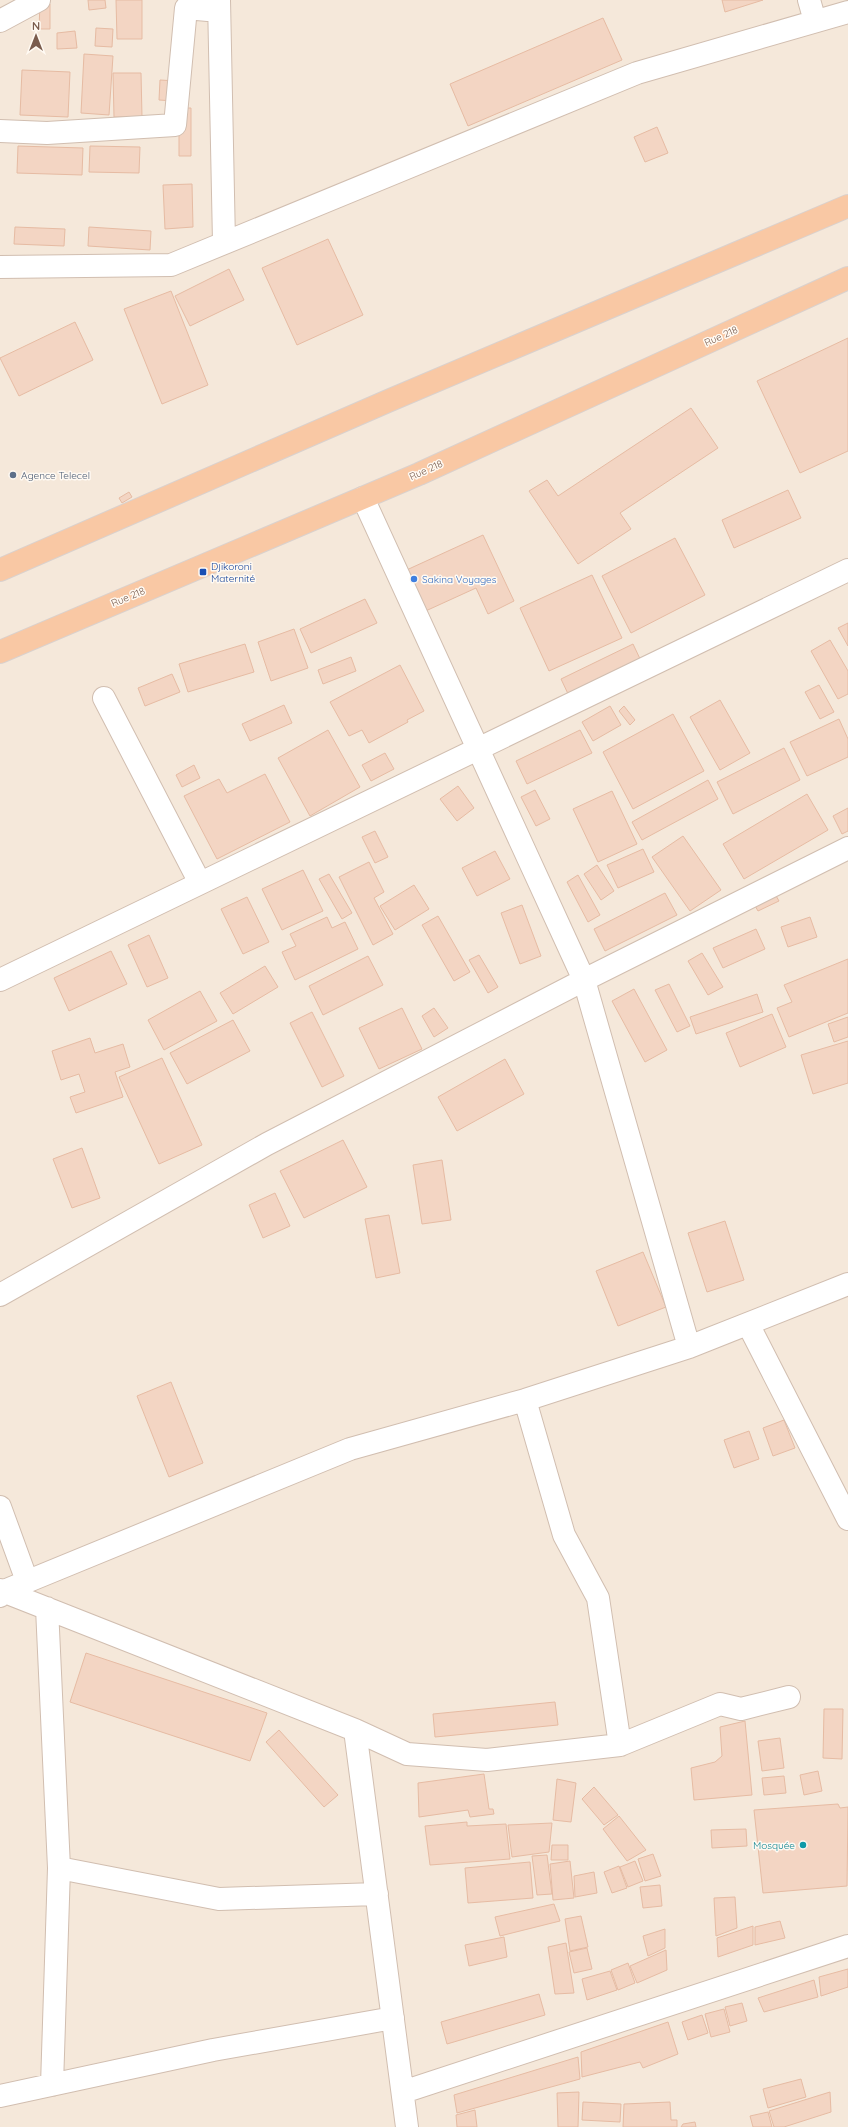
<svg xmlns="http://www.w3.org/2000/svg" width="848" height="2127" font-family="Quicksand,sans-serif">
	<style>
		.residential { fill: #f5e8da }
		.building { fill: #f3d5c3; stroke: #e6bba3 }
		.lines { fill: none; stroke-linecap: round; stroke-linejoin: round }
		.minor-casing { stroke: #d1beb0; stroke-width: 24 }
		.trunk-casing { stroke: #dad1cd; stroke-width: 24 }
		.minor { stroke: #fff; stroke-width: 22 }
		.trunk { stroke: #f9c8a4; stroke-width: 22 }
		.service-dot { fill: #5c6f8a; stroke: #fffaf3; stroke-width: 1.5 }
		.transit-dot { fill: #1a4fb4; stroke: #fffaf3; stroke-width: 1.5 }
		.shop-dot { fill: #3f7fe0; stroke: #fffaf3; stroke-width: 1.5 }
		.culture-dot { fill: #0f9aa8; stroke: #fffaf3; stroke-width: 1.5 }
		.labels { text-anchor: middle; dominant-baseline: central; stroke-width: 3; stroke-linejoin: round; paint-order: stroke }
		.street-label { font-size: 10px; fill: #7a5c4d; stroke: #fffaf3 }
		.service-label { font-size: 10px; fill: #4e5e75; stroke: #fffaf3; text-anchor: start }
		.transit-label { font-size: 10px; fill: #164399; stroke: #fffaf3; text-anchor: start }
		.shop-label { font-size: 10px; fill: #366cbe; stroke: #fffaf3; text-anchor: start }
		.culture-label { font-size: 10px; fill: #0d838f; stroke: #fffaf3; text-anchor: end }
	</style>
	<rect width="100%" height="100%" fill="#fdf6ec"/>
	<path class="residential" d="M 0,0 L 848,0 L 848,2127 L 0,2127 Z"/>
	<path class="building" d="M 88,0 L 105,0 L 106,8 L 89,10 Z
		M 116,0 L 142,0 L 142,39 L 117,39 Z
		M 722,0 L 763,0 L 725,12 Z
		M 40,3 L 50,4 L 50,29 L 39,29 Z
		M 603,18 L 622,60 L 468,126 L 450,84 Z
		M 96,28 L 113,29 L 112,47 L 95,46 Z
		M 75,31 L 77,48 L 57,49 L 57,33 Z
		M 84,54 L 113,56 L 109,115 L 81,113 Z
		M 22,70 L 70,72 L 68,117 L 20,115 Z
		M 113,73 L 141,73 L 142,117 L 114,117 Z
		M 160,80 L 177,81 L 175,101 L 159,100 Z
		M 179,108 L 191,108 L 191,156 L 179,156 Z
		M 657,127 L 668,153 L 645,162 L 634,137 Z
		M 18,146 L 83,148 L 82,175 L 17,173 Z
		M 90,146 L 140,147 L 139,173 L 89,172 Z
		M 192,184 L 193,227 L 165,229 L 163,185 Z
		M 15,227 L 65,229 L 64,246 L 14,244 Z
		M 89,227 L 151,231 L 150,250 L 88,246 Z
		M 328,239 L 363,315 L 297,345 L 262,268 Z
		M 229,269 L 244,300 L 190,326 L 175,296 Z
		M 171,291 L 208,385 L 162,404 L 124,309 Z
		M 75,322 L 93,360 L 19,396 L 0,358 Z
		M 848,338 L 848,451 L 800,473 L 757,381 Z
		M 691,408 L 718,448 L 620,513 L 631,529 L 578,564 L 529,491 L 547,480 L 558,496 Z
		M 788,490 L 801,518 L 734,548 L 722,520 Z
		M 129,492 L 132,497 L 122,503 L 119,498 Z
		M 483,535 L 514,601 L 488,614 L 476,588 L 419,614 L 400,573 Z
		M 675,538 L 705,595 L 631,633 L 602,576 Z
		M 592,575 L 622,638 L 549,671 L 520,608 Z
		M 365,599 L 377,623 L 311,653 L 300,629 Z
		M 848,623 L 848,646 L 838,628 Z
		M 294,629 L 308,668 L 271,681 L 258,642 Z
		M 830,640 L 848,671 L 848,694 L 838,699 L 811,651 Z
		M 245,644 L 254,672 L 188,692 L 179,664 Z
		M 633,644 L 642,663 L 570,698 L 561,679 Z
		M 351,657 L 356,671 L 323,684 L 318,670 Z
		M 400,665 L 424,711 L 407,720 L 408,722 L 369,743 L 362,730 L 349,736 L 330,702 Z
		M 172,674 L 180,692 L 145,706 L 138,688 Z
		M 819,685 L 834,712 L 820,719 L 805,692 Z
		M 720,700 L 750,753 L 720,770 L 690,717 Z
		M 284,705 L 292,723 L 250,741 L 242,724 Z
		M 610,706 L 621,725 L 593,741 L 582,722 Z
		M 624,706 L 635,720 L 630,725 L 619,711 Z
		M 673,714 L 704,771 L 633,809 L 603,752 Z
		M 839,719 L 848,739 L 848,757 L 807,776 L 790,742 Z
		M 328,730 L 360,787 L 310,816 L 278,758 Z
		M 580,730 L 592,753 L 527,784 L 516,761 Z
		M 784,748 L 800,780 L 733,814 L 717,782 Z
		M 385,753 L 394,769 L 371,781 L 362,765 Z
		M 194,765 L 200,778 L 182,787 L 176,775 Z
		M 265,774 L 290,822 L 217,859 L 184,796 L 219,779 L 227,793 Z
		M 708,780 L 718,799 L 642,840 L 632,822 Z
		M 458,786 L 474,808 L 457,821 L 440,799 Z
		M 535,790 L 550,819 L 536,826 L 521,797 Z
		M 612,791 L 637,844 L 598,862 L 573,809 Z
		M 807,794 L 828,830 L 744,879 L 723,844 Z
		M 848,808 L 848,831 L 842,834 L 833,816 Z
		M 375,831 L 388,857 L 375,863 L 362,837 Z
		M 683,836 L 721,890 L 690,911 L 652,857 Z
		M 643,849 L 654,872 L 618,888 L 607,865 Z
		M 495,851 L 510,879 L 477,896 L 462,868 Z
		M 369,862 L 384,892 L 374,898 L 393,934 L 373,945 L 339,877 Z
		M 597,865 L 614,891 L 601,900 L 584,874 Z
		M 303,870 L 323,911 L 282,930 L 262,889 Z
		M 329,874 L 352,913 L 342,919 L 319,879 Z
		M 578,875 L 600,915 L 588,922 L 567,882 Z
		M 414,885 L 429,909 L 395,930 L 380,906 Z
		M 665,893 L 677,915 L 605,951 L 594,929 Z
		M 775,894 L 779,901 L 758,911 L 754,904 Z
		M 247,897 L 269,942 L 243,954 L 221,909 Z
		M 522,905 L 541,956 L 520,964 L 501,913 Z
		M 438,916 L 470,972 L 454,981 L 422,925 Z
		M 327,917 L 332,928 L 345,922 L 358,949 L 295,980 L 282,952 L 296,946 L 290,934 Z
		M 810,917 L 817,937 L 788,947 L 781,927 Z
		M 756,929 L 765,949 L 723,968 L 713,948 Z
		M 149,935 L 168,978 L 147,987 L 128,945 Z
		M 111,951 L 127,984 L 69,1011 L 54,978 Z
		M 702,953 L 723,987 L 708,995 L 688,961 Z
		M 479,955 L 498,987 L 488,993 L 469,960 Z
		M 368,956 L 383,985 L 323,1015 L 309,986 Z
		M 848,959 L 848,1013 L 789,1037 L 777,1008 L 792,1002 L 784,985 Z
		M 265,966 L 278,987 L 233,1014 L 220,993 Z
		M 669,984 L 690,1026 L 677,1032 L 655,990 Z
		M 634,989 L 667,1050 L 645,1062 L 612,1001 Z
		M 200,991 L 217,1021 L 164,1050 L 148,1020 Z
		M 757,994 L 763,1012 L 696,1034 L 690,1017 Z
		M 402,1008 L 422,1049 L 379,1069 L 359,1028 Z
		M 434,1008 L 448,1028 L 434,1037 L 422,1016 Z
		M 312,1012 L 344,1076 L 322,1087 L 290,1023 Z
		M 772,1014 L 786,1047 L 740,1067 L 726,1033 Z
		M 848,1017 L 848,1037 L 834,1042 L 828,1024 Z
		M 233,1020 L 250,1051 L 187,1084 L 170,1053 Z
		M 90,1038 L 95,1053 L 123,1044 L 130,1067 L 115,1072 L 123,1097 L 76,1113 L 70,1097 L 85,1092 L 79,1074 L 61,1080 L 52,1051 Z
		M 848,1041 L 848,1083 L 813,1094 L 801,1055 Z
		M 162,1058 L 202,1145 L 159,1164 L 119,1077 Z
		M 505,1059 L 524,1094 L 457,1131 L 438,1097 Z
		M 343,1140 L 367,1187 L 304,1218 L 280,1171 Z
		M 82,1148 L 100,1198 L 72,1208 L 53,1159 Z
		M 442,1160 L 451,1220 L 422,1224 L 413,1165 Z
		M 275,1193 L 290,1226 L 263,1238 L 249,1205 Z
		M 389,1215 L 400,1273 L 376,1278 L 365,1219 Z
		M 725,1221 L 744,1280 L 707,1292 L 688,1233 Z
		M 643,1252 L 666,1307 L 618,1326 L 596,1271 Z
		M 171,1382 L 203,1463 L 169,1477 L 137,1396 Z
		M 784,1420 L 795,1448 L 773,1456 L 763,1428 Z
		M 749,1431 L 759,1459 L 734,1468 L 724,1440 Z
		M 86,1653 L 267,1713 L 250,1761 L 70,1702 Z
		M 555,1702 L 558,1725 L 435,1737 L 433,1714 Z
		M 824,1709 L 843,1709 L 842,1759 L 823,1758 Z
		M 745,1721 L 752,1795 L 694,1800 L 691,1768 L 715,1762 L 722,1756 L 720,1727 Z
		M 279,1730 L 338,1795 L 324,1807 L 266,1742 Z
		M 780,1738 L 784,1768 L 762,1771 L 758,1741 Z
		M 818,1771 L 822,1791 L 804,1795 L 800,1775 Z
		M 484,1774 L 489,1809 L 493,1809 L 494,1814 L 470,1817 L 468,1810 L 419,1817 L 418,1783 Z
		M 784,1776 L 786,1793 L 764,1795 L 762,1778 Z
		M 557,1779 L 576,1783 L 571,1822 L 553,1820 Z
		M 594,1787 L 618,1815 L 604,1825 L 582,1799 Z
		M 838,1804 L 840,1808 L 848,1807 L 847,1886 L 763,1893 L 754,1810 Z
		M 619,1816 L 646,1850 L 627,1861 L 603,1829 Z
		M 467,1822 L 467,1826 L 506,1824 L 510,1859 L 430,1865 L 425,1826 Z
		M 552,1823 L 549,1852 L 512,1857 L 508,1825 Z
		M 746,1829 L 747,1846 L 712,1848 L 711,1830 Z
		M 552,1845 L 568,1845 L 568,1860 L 551,1860 Z
		M 653,1854 L 661,1876 L 645,1881 L 638,1859 Z
		M 547,1855 L 552,1894 L 537,1895 L 532,1856 Z
		M 570,1861 L 574,1898 L 553,1900 L 550,1864 Z
		M 635,1861 L 643,1881 L 628,1887 L 620,1867 Z
		M 530,1862 L 533,1898 L 468,1903 L 465,1868 Z
		M 619,1866 L 627,1888 L 612,1893 L 604,1872 Z
		M 594,1872 L 597,1893 L 575,1897 L 574,1876 Z
		M 660,1885 L 662,1906 L 643,1908 L 640,1887 Z
		M 735,1897 L 737,1928 L 716,1936 L 714,1898 Z
		M 554,1904 L 560,1921 L 500,1936 L 495,1917 Z
		M 581,1916 L 588,1947 L 570,1951 L 565,1919 Z
		M 780,1921 L 785,1938 L 755,1945 L 755,1927 Z
		M 753,1926 L 753,1945 L 718,1957 L 717,1938 Z
		M 665,1929 L 665,1948 L 648,1956 L 643,1936 Z
		M 504,1937 L 507,1957 L 469,1966 L 465,1945 Z
		M 566,1943 L 574,1993 L 555,1994 L 548,1947 Z
		M 587,1948 L 592,1969 L 574,1973 L 569,1952 Z
		M 666,1950 L 667,1970 L 637,1983 L 630,1966 Z
		M 628,1963 L 635,1983 L 618,1990 L 611,1970 Z
		M 848,1969 L 848,1987 L 821,1996 L 819,1977 Z
		M 610,1971 L 617,1990 L 587,2000 L 582,1979 Z
		M 814,1980 L 818,1997 L 764,2012 L 758,1998 Z
		M 539,1994 L 545,2015 L 447,2044 L 441,2022 Z
		M 742,2003 L 747,2021 L 730,2026 L 725,2007 Z
		M 724,2009 L 730,2032 L 711,2037 L 705,2014 Z
		M 702,2015 L 708,2033 L 688,2040 L 682,2022 Z
		M 668,2022 L 678,2054 L 643,2068 L 640,2062 L 582,2077 L 581,2052 Z
		M 578,2057 L 580,2079 L 457,2113 L 454,2095 Z
		M 801,2079 L 806,2097 L 768,2108 L 763,2089 Z
		M 579,2092 L 578,2127 L 558,2127 L 557,2093 Z
		M 830,2092 L 831,2112 L 784,2127 L 774,2127 L 769,2111 Z
		M 583,2102 L 621,2104 L 620,2122 L 582,2120 Z
		M 670,2102 L 671,2120 L 677,2120 L 677,2127 L 623,2127 L 624,2104 Z
		M 475,2110 L 477,2127 L 457,2127 L 456,2115 Z
		M 768,2112 L 772,2127 L 753,2127 L 750,2116 Z
		M 695,2122 L 696,2127 L 681,2127 L 683,2124 Z"/>
	<g class="lines">
		<g class="minor-casing">
			<path id="minor" d="M 219,0 L 224,242
				M 809,0 L 815,21
				M 0,21 L 39,0
				M 0,131 L 47,133 L 175,125 L 186,8 L 219,11
				M 0,267 L 171,265 L 637,73 L 848,12
				M 363,498 L 584,980 L 689,1347
				M 104,698 L 200,883
				M 0,980 L 848,570
				M 0,1295 L 267,1144 L 584,980 L 848,848
				M 748,1324 L 848,1519
				M 525,1400 L 564,1535 L 598,1598 L 620,1745
				M 0,1507 L 27,1581
				M 0,1590 L 355,1730 L 407,1754 L 487,1760 L 620,1745 L 720,1704 L 741,1709 L 789,1697
				M 0,1596 L 4,1591 L 350,1449 L 525,1400 L 689,1347 L 848,1284
				M 47,1608 L 59,1868 L 52,2085
				M 355,1730 L 407,2127
				M 59,1868 L 219,1899 L 377,1894
				M 403,2092 L 848,1946
				M 0,2096 L 213,2050 L 393,2018"/>
		</g>
		<g class="trunk-casing">
			<path id="trunk" d="M 0,570 L 388,401 L 848,206
				M 0,652 L 419,474 L 848,278"/>
		</g>
		<use href="#minor" class="minor"/>
		<use href="#trunk" class="trunk"/>
	</g>
	<circle class="service-dot" cx="13" cy="475" r="4"/>
	<rect class="transit-dot" x="199" y="568" width="8" height="8" rx="2"/>
	<circle class="shop-dot" cx="414" cy="579" r="4"/>
	<circle class="culture-dot" cx="803" cy="1845" r="4"/>
	<g class="labels">
		<g class="street-label">
			<text transform="translate(721 336) rotate(-24)">Rue 218</text>
			<text transform="translate(426 470) rotate(-24)">Rue 218</text>
			<text transform="translate(128 597) rotate(-23)">Rue 218</text>
		</g>
		<g class="service-label">
			<text x="21" y="475">Agence Telecel</text>
		</g>
		<g class="transit-label">
			<text x="211" y="566">Djikoroni<tspan x="211" dy="12">Maternité</tspan></text>
		</g>
		<g class="shop-label">
			<text x="422" y="579">Sakina Voyages</text>
		</g>
		<g class="culture-label">
			<text x="795" y="1845">Mosquée</text>
		</g>
	</g>
	<g transform="translate(36 36)" stroke="#fffaf3" stroke-width="3" paint-order="stroke">
	<path d="M0-3L7 15L0 10L-7 15Z" fill="#7a5c4d"/>
	<text y="-6" font-size="11" font-weight="bold" text-anchor="middle" fill="#7a5c4d">N</text>
	</g>
</svg>
